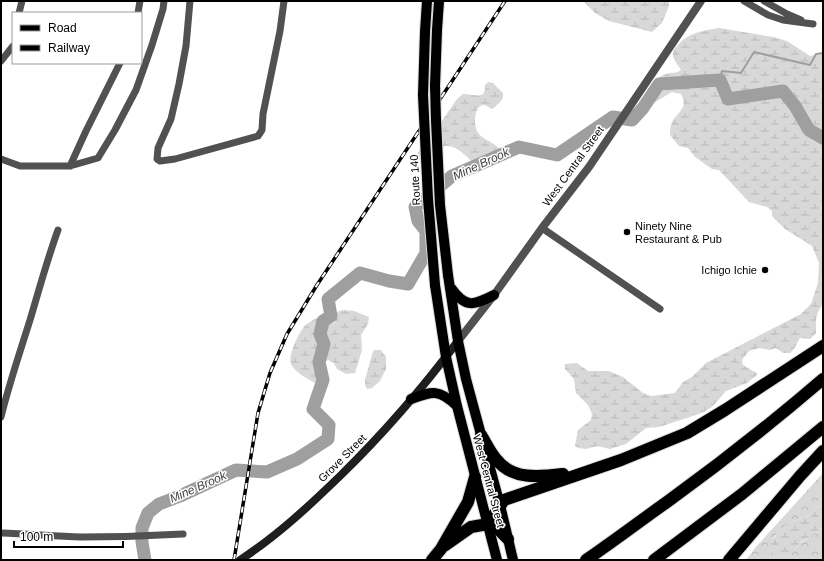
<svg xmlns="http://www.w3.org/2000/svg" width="824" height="561" font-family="Helvetica,sans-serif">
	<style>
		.forest { fill: url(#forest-crowns) }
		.wetland { fill: url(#wetland-marsh) }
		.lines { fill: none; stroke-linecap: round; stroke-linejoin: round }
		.stream { stroke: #9f9f9f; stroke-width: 2 }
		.river { stroke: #9f9f9f; stroke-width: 13 }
		.primary-casing { stroke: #dbdbdb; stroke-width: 12 }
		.motorway-casing { stroke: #dbdbdb; stroke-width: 14 }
		.minor { stroke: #515151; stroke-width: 7 }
		.tertiary { stroke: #515151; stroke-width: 8 }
		.secondary { stroke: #1e1e1e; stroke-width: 8 }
		.primary { stroke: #000; stroke-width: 10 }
		.motorway { stroke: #000; stroke-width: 12 }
		.rail-casing { stroke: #000; stroke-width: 3.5 }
		.rail { stroke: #fff; stroke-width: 2; stroke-dasharray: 6; stroke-linecap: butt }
		.primary-bridge-casing { stroke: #dbdbdb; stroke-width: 12; stroke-linecap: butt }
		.primary-bridge { stroke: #000; stroke-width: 10 }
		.poi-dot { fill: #000; stroke: #fff; stroke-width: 1.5 }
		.labels { text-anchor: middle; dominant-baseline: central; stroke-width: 3; stroke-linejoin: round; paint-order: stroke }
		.street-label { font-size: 11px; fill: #000; stroke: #fff }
		.poi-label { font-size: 11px; fill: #000; stroke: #fff; text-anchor: start }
		.water-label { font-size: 12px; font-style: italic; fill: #404040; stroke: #fff }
	</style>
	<defs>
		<pattern id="forest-crowns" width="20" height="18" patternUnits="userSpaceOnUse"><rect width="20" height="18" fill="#d8d8d8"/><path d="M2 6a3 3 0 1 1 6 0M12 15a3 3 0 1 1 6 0" fill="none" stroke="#b8b8b8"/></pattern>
		<pattern id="wetland-marsh" width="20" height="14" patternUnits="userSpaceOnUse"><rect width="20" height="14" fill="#d8d8d8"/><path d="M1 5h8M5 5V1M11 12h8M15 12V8" fill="none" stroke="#b8b8b8"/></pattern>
	</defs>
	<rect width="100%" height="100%" fill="#fff"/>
	<path class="forest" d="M 823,473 L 823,506 L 816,508 L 808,516 L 788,523 L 771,540 L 783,557 L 792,553 L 799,544 L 814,534 L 823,527 L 823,560 L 746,560 L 756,547 Z"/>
	<path class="wetland" d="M 583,1 L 669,1 L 669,6 L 662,23 L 652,32 L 609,21 L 595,13 Z
		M 719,28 L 773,37 L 787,41 L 810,56 L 823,53 L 823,305 C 815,313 816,322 816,333 L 810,339 L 800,338 L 794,349 L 790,353 L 783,353 L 776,348 L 770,350 L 759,348 L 749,351 L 742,360 L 743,365 L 758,374 L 747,383 L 726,391 L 713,406 L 704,412 L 690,417 L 659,427 L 646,428 L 626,444 L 610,449 L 597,446 L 586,449 L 578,448 L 575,446 L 578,430 L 591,420 L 592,414 L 588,405 L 576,393 L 574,379 L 565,369 L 565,364 L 577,363 L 588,371 L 609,371 L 623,377 L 643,393 L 651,396 L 675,393 L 683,382 L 692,377 L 706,363 L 801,314 L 811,304 L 818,283 L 819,263 L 812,246 L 785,229 L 772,216 L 772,211 L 767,207 L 749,202 L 719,170 L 712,169 L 695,157 L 688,148 L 679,146 L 670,135 C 670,132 670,128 671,125 C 674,113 690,110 681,94 L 672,92 L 652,104 L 641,102 C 647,91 653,78 666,74 C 672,72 676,74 681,70 C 679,66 674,61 673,56 C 672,52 675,48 678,45 C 689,32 703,31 719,28 Z
		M 488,82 L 493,83 L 503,93 C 504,101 498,104 492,109 C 490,108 486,105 484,105 C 473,105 473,128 479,134 C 482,138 488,140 492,143 C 497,146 502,151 506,154 L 490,161 L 476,165 C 468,158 457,145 446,146 C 435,147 431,166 419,160 L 417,155 L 420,149 L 437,128 L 457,99 L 463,94 C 474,94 486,101 485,85 Z
		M 342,310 L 354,311 L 369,317 L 368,324 L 361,335 L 362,350 L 355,373 L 346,374 L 337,369 L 334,363 L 328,360 C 321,364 322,374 320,380 L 315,383 C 308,379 294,372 291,364 C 289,357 292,351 294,345 C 301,330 304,322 321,317 L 331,324 L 335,322 L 337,312 Z
		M 375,350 L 381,350 L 386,357 L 386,369 L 380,381 L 372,388 L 367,389 L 365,385 L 365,380 L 373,351 Z
		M 823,506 L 823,527 C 819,529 816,533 813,535 C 808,538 803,540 799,544 C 797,546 795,549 793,552 C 785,560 774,557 769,548 L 771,540 L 776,536 L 778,531 L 788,523 L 808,516 L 816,508 Z"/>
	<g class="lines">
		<path class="stream" d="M 720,80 L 722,71 L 741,73 L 754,52 L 810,65 L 816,54 L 823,53"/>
		<path class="river" d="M 145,560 L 142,542 L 142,528 L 148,513 L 159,504 L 180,496 L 236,470 L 267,472 L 297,459 L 328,439 L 329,425 L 313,409 L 323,380 L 319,362 L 324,344 L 320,334 L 323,321 L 331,316 L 328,299 L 360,273 L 389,281 L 408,284 L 426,253 L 426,231 L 418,221 L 415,207 L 452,176 L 519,147 L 557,155 L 613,117 L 632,120 L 643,108 L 659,84 L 720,80 L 728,99 L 783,91 L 795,106 L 809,130 L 823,138"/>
		<g class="primary-casing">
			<path id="primary" d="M 435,86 L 437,30 L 439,1
				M 423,95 L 425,32 L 427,1
				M 448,275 L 458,341 L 466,379 L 500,505 L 513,560
				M 435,285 L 446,357 L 457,406 L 497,560
				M 451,288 C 466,309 474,305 494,295
				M 411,399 C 433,391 439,389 457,406"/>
		</g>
		<g class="motorway-casing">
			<path id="motorway" d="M 481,435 C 486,443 490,452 496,459 C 512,480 539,477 563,474
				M 488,524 L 504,500 L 621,460 L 687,433 L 725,410 L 823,346
				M 444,546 L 471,527 L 488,524 L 497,528 L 508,539
				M 432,560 L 441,549 L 468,502 L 475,477
				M 586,560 C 614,541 640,521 667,502 C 721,463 773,422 823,379
				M 654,560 L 742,494 L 823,427
				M 729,560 L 800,476 L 823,451"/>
		</g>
		<path class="minor" d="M 190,1 L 186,46 L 179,84 L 171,119 L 158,148 L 157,159 L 160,161 L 175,159 L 258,136 L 262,130 L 263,114 L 280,31 L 284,1
			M 744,1 L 768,15 L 783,20 L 813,24
			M 764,1 L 787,14 L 801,20
			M 19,13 L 22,1
			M 138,13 L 140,1
			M 1,61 L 13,46
			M 1,159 L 20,166 L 70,166 L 98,158 L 115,130 L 136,90 L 152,45 L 163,9 L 164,1
			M 70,166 L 86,131 L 120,63
			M 542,228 L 660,309
			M 1,417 C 9,384 20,352 30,320 C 39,290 47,260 58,230
			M 1,533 C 28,534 54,536 81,537 C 115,537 149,536 183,534"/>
		<path class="tertiary" d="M 458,341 L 494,295 L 542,228 L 589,167 L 701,1"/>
		<path class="secondary" d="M 240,560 C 277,536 309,506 340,476 C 383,434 422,389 458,341"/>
		<use href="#primary" class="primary"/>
		<use href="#motorway" class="motorway"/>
		<g class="rail-casing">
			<path id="rail" d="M 234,560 L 258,413 L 270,373 L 287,334 L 317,285 L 505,1"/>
		</g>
		<use href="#rail" class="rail"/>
		<g class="primary-bridge-casing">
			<path id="primary-bridge" d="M 435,86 L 436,120 L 440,205 L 448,275
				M 423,95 L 428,199 L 435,285"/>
		</g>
		<use href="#primary-bridge" class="primary-bridge"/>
	</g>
	<g class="poi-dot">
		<circle cx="627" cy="232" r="4"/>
		<circle cx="765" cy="270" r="4"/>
	</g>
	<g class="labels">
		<g class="street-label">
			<text transform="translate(573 166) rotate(-54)">West Central Street</text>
			<text transform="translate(415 180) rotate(-93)">Route 140</text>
			<text transform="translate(342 458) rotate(-45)">Grove Street</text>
			<text transform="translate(489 481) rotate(75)">West Central Street</text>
		</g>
		<g class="poi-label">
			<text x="635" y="226">Ninety Nine<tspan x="635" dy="13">Restaurant &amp; Pub</tspan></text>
			<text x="757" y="270" text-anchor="end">Ichigo Ichie</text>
		</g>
		<g class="water-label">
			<text transform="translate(481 164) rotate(-25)">Mine Brook</text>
			<text transform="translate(198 487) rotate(-24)">Mine Brook</text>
		</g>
	</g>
	<rect width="824" height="561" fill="none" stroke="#000000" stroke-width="4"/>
	<rect x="12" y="12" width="130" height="52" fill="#ffffff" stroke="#999999"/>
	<rect x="20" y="25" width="20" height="6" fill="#000000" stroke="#999999"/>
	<text x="48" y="32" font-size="12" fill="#000000">Road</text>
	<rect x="20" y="45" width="20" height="6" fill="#000000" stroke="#999999"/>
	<text x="48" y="52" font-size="12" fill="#000000">Railway</text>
	<path d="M14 541v6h109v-6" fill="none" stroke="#000000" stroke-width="2"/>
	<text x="20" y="541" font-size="12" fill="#000000" stroke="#ffffff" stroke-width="3" paint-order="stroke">100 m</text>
</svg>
